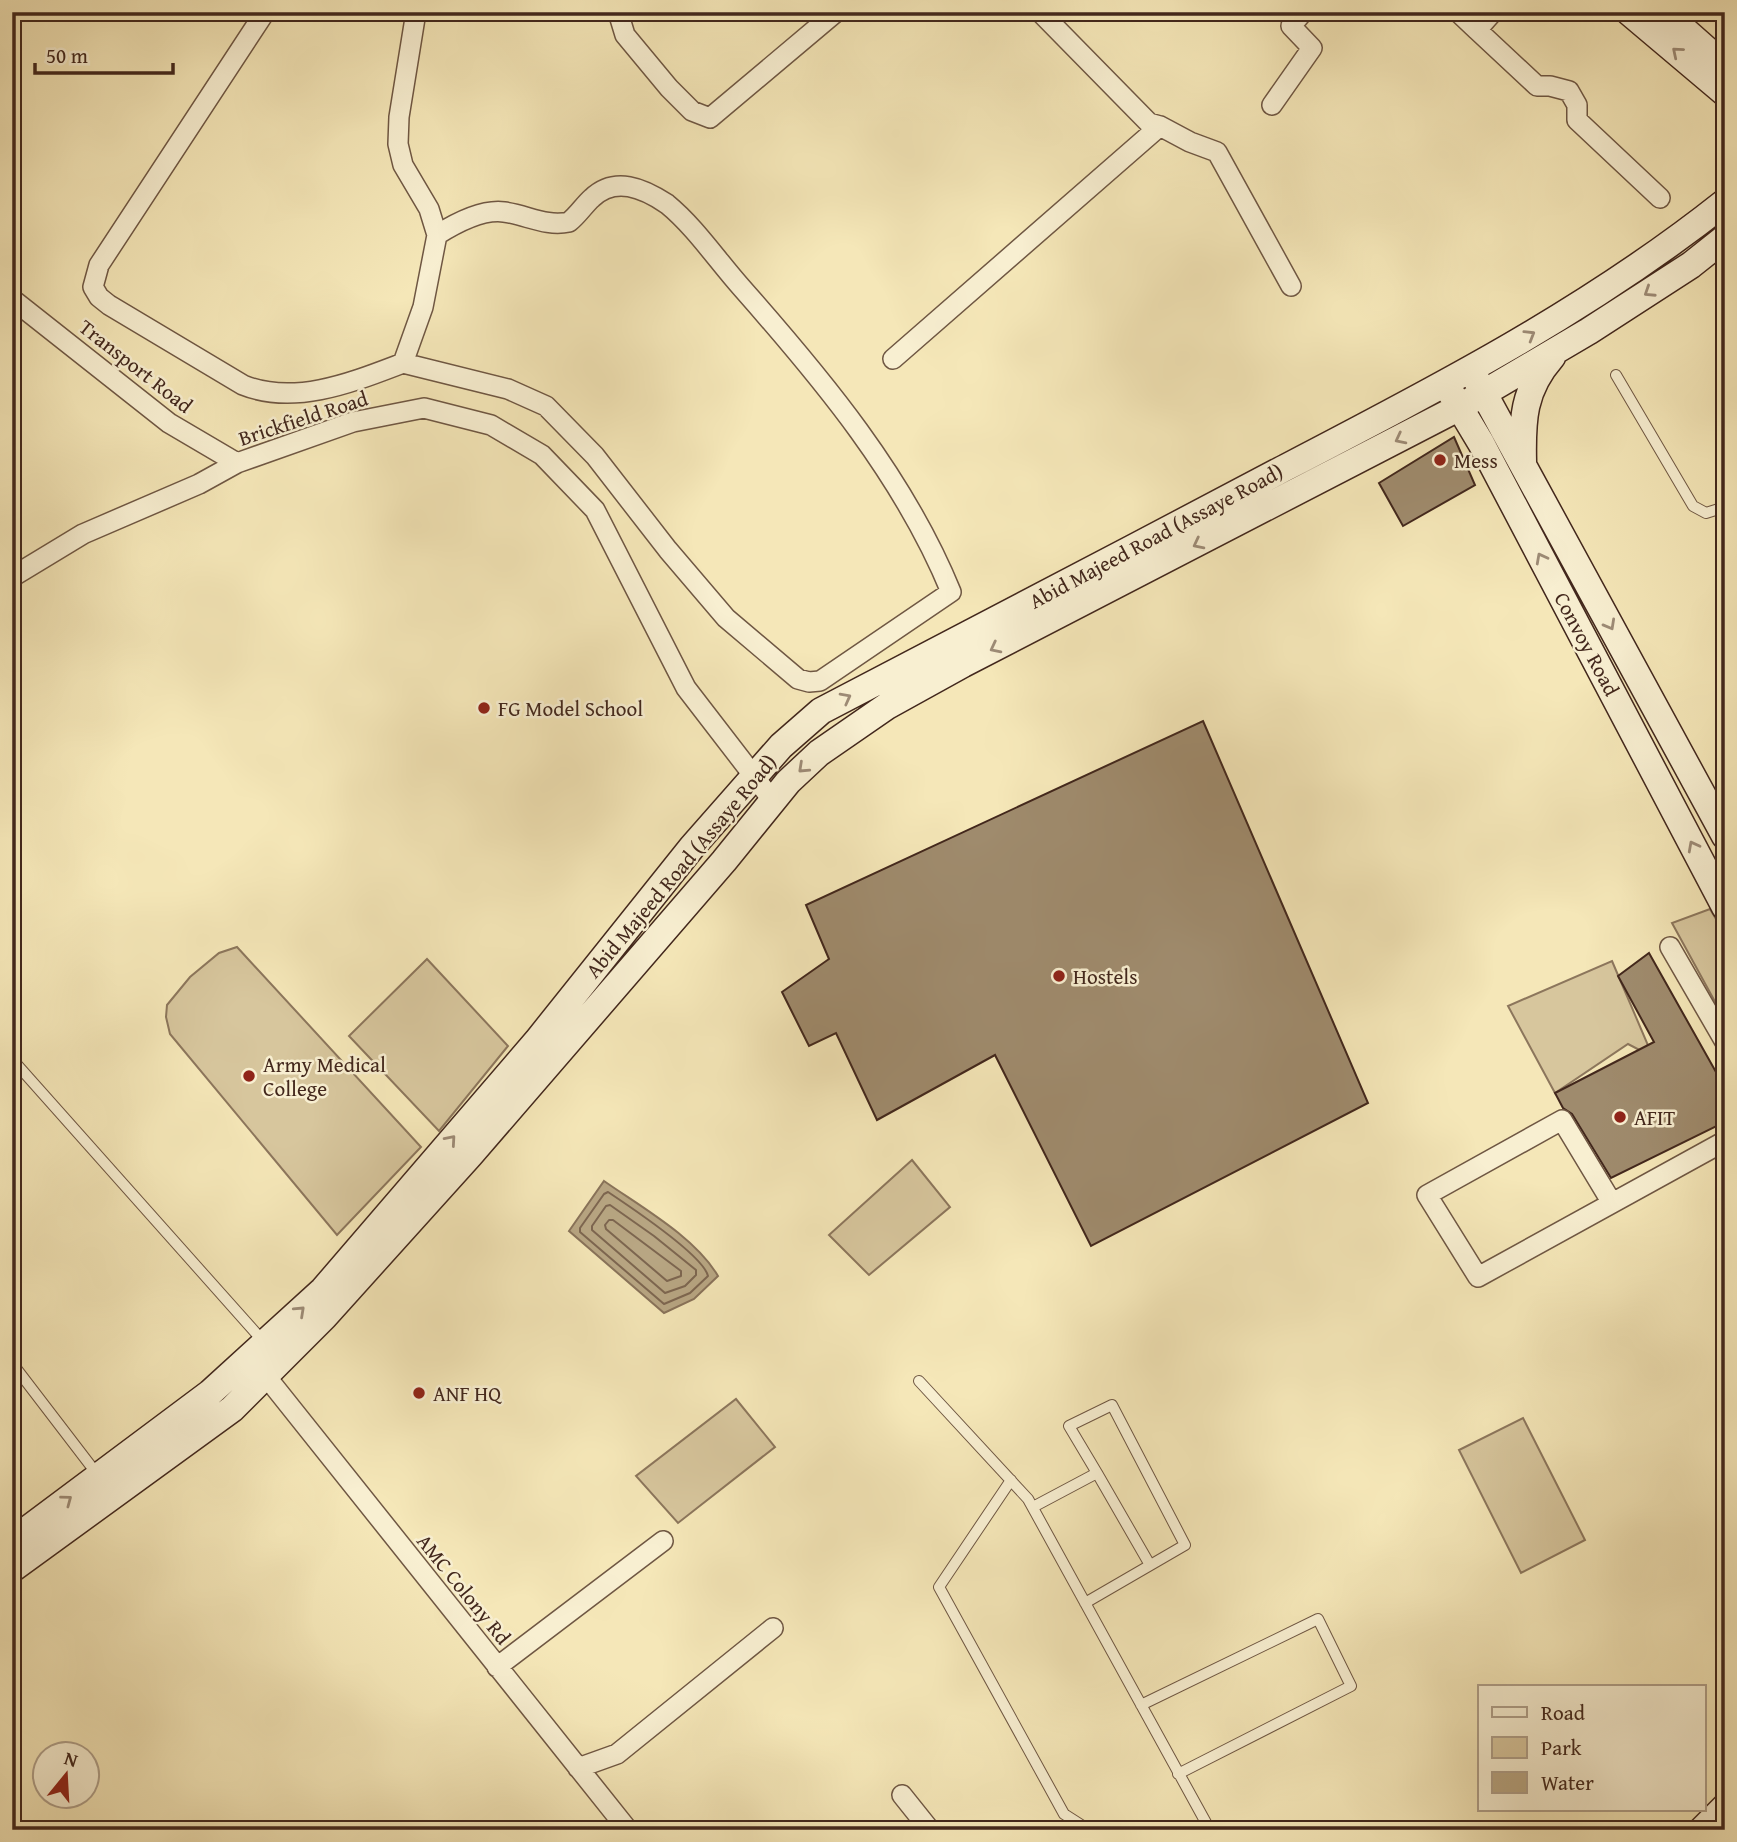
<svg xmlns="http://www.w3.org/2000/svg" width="1737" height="1842" font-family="'Gentium Book Plus',serif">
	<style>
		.green { fill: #d7c69d; stroke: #8c765c; stroke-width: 2 }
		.water { fill: #b8a683; stroke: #89735a; stroke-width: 2 }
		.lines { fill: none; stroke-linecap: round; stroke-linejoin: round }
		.shore { stroke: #7d6650; stroke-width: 2 }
		.building { fill: #9f8b6d; stroke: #42271c; stroke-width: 2 }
		.lane-casing { stroke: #6f5743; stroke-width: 12 }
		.street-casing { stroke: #6f5743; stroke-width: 22 }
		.secondary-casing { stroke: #42271c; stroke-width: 29 }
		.lane { stroke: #f8efd1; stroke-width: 10 }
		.street { stroke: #f8efd1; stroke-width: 19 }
		.secondary { stroke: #f8efd1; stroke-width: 26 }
		.oneway { stroke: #9d8b76 }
		.poi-dot { fill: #8f2418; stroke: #f8efd1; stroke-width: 2.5 }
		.labels { text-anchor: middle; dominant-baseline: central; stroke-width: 5; stroke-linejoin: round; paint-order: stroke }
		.street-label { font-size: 21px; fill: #42271c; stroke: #f8efd1 }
		.poi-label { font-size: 21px; fill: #42271c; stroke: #f8efd1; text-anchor: start }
	</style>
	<rect width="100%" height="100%" fill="#f5e7b8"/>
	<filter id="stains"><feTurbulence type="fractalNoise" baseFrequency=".00286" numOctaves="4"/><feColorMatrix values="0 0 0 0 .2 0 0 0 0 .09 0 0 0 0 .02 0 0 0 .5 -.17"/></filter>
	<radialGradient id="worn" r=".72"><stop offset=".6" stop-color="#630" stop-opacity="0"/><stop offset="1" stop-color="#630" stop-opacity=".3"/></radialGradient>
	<path class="green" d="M 1710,909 L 1725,934 L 1725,1020 L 1672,923 Z
		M 237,947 L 421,1147 L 337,1235 L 170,1034 L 166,1017 L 167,1005 L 190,977 L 219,953 Z
		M 427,959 L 508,1046 L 439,1131 L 349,1036 Z
		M 1612,961 L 1653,1057 L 1628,1044 L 1555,1093 L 1508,1006 Z
		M 912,1160 L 950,1207 L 869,1275 L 829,1235 Z
		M 736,1399 L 775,1447 L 678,1523 L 636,1476 Z
		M 1523,1418 L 1585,1540 L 1521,1573 L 1459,1450 Z"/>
	<path class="water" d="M 604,1181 C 641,1207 695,1237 718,1276 L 694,1299 L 664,1313 L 569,1231 Z"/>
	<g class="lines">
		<path class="shore" d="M 608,1192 C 629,1206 703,1255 708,1276 L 690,1293 L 664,1304 L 580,1232 L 580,1228 L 604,1194 Z
			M 610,1205 L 654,1236 L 696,1270 L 696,1275 L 685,1286 L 665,1293 L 592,1230 L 592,1226 L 606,1206 Z
			M 609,1220 L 613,1220 L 681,1271 L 681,1276 L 667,1281 L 606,1229 L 605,1225 Z"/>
	</g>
	<path class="building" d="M 1454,437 L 1475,485 L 1403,526 L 1379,483 Z
		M 1203,721 L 1368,1103 L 1091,1246 L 995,1055 L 877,1120 L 836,1033 L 809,1046 L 782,992 L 829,959 L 806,905 Z
		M 1649,953 L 1725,1088 L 1725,1122 L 1611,1178 L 1572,1114 L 1563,1108 L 1555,1093 L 1654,1042 L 1618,976 Z"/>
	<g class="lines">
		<g class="lane-casing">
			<path id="lane" d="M 1616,375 L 1693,506 L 1706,513 L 1725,507
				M 12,1059 L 263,1341
				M 12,1363 L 97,1474
				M 919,1381 L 1028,1499 L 1210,1830
				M 1097,1473 L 1150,1565
				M 1011,1480 L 939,1587 L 1064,1814 L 1089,1830
				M 1033,1507 L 1097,1473 L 1069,1426 L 1112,1405 L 1185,1545 L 1085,1603
				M 1141,1705 L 1318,1619 L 1351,1686 L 1178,1774"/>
		</g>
		<g class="street-casing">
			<path id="street" d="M 265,12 L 99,265 L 93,287 L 99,297 L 109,305 L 243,385 C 295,406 353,382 403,363
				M 416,12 L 399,117 L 398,144 L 403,165 L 429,209 L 437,235 L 423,307 L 403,363 L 508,389 L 546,406 L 595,456 L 668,550 L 726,618 L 798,679 L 809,682 L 820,681 L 951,592 C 904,477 823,380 741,287 C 717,260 695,227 667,204 C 643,188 615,176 592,198 C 584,205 578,215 569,222 C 546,227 527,215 504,212 C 482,209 456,223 437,235
				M 618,12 L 625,35 L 669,88 L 692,111 L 710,118 L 836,12
				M 1040,12 L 1149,123 L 1160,126 L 1190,142 L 1217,152 L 1291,286
				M 1458,12 L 1477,30 L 1493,12
				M 1477,30 L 1537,86 L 1550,86 L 1569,91 L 1577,105 L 1577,120 L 1660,198
				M 1272,105 L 1312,48 L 1291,26 L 1303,12
				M 12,299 L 169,423 L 237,463
				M 893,359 L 1160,126
				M 12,577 L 83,534 L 199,484 L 237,463 L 353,422 L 424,408 L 491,425 L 542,455 L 595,510 L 686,688 L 773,801
				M 1670,947 L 1725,1042
				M 1612,1203 L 1562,1120 L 1427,1195 L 1478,1277 L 1725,1141
				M 265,1375 L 628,1830
				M 497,1667 L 663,1541
				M 578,1768 L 617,1754 L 773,1628
				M 902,1795 L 930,1830"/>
		</g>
		<g class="secondary-casing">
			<path id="secondary" d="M 1629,12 L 1725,93
				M 1664,12 L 1725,66
				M 1476,379 L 1725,836
				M 1451,393 L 1481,443 L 1725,907
				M 1523,462 C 1522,420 1523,390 1552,357
				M 12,1541 L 210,1393 L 323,1290 L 537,1041 L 692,847 L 781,746 L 821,711 C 974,631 1128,551 1281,470 C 1435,390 1588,311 1725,202
				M 12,1569 L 232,1409 L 324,1317 L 470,1155 L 724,861 L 788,782 L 819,753 L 887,706 L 963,664 L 1460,407 L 1589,331 L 1691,265 L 1725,238
				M 1702,1830 L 1725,1807"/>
		</g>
		<use href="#lane" class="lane"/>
		<use href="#street" class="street"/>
		<use href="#secondary" class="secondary"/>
	</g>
	<defs><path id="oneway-chevron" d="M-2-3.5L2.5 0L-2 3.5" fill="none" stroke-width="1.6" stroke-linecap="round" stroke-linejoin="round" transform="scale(1.75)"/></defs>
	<g class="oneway">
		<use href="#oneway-chevron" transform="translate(1677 52) rotate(-140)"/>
		<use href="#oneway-chevron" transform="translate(1649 292) rotate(147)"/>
		<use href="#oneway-chevron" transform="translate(1530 335) rotate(-31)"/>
		<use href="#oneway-chevron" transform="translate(1400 439) rotate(153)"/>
		<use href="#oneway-chevron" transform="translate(1198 544) rotate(153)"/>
		<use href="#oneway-chevron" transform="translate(1541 558) rotate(-118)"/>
		<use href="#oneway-chevron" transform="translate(1610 625) rotate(61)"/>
		<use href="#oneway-chevron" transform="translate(995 648) rotate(153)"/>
		<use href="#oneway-chevron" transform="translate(846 698) rotate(-28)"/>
		<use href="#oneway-chevron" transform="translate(803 768) rotate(137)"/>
		<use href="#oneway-chevron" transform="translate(1693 846) rotate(-118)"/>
		<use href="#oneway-chevron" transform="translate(451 1140) rotate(-49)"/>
		<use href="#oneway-chevron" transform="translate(300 1311) rotate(-43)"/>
		<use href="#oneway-chevron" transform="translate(67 1500) rotate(-37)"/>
	</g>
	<g class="poi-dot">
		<circle cx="1440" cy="460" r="7"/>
		<circle cx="484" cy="708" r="7"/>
		<circle cx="1059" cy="976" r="7"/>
		<circle cx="249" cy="1076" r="7"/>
		<circle cx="1620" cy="1117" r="7"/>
		<circle cx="419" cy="1393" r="7"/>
	</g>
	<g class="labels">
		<g class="street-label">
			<text transform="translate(136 366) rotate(38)">Transport Road</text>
			<text transform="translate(303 418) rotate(-18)">Brickfield Road</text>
			<text transform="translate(1156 536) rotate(-28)">Abid Majeed Road (Assaye Road)</text>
			<text transform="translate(1587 644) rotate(62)">Convoy Road</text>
			<text transform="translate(681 866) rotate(-50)">Abid Majeed Road (Assaye Road)</text>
			<text transform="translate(464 1589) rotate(51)">AMC Colony Rd</text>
		</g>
		<g class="poi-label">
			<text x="1454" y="460">Mess</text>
			<text x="498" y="708">FG Model School</text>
			<text x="1073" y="976">Hostels</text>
			<text x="263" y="1064">Army Medical<tspan x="263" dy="24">College</tspan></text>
			<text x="1634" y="1117">AFIT</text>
			<text x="433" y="1393">ANF HQ</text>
		</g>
	</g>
	<rect width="1737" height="1842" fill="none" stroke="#f5e7b8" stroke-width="42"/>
	<rect x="14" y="14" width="1709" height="1814" fill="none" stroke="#42271c" stroke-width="3.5"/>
	<rect x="21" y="21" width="1695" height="1800" fill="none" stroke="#42271c" stroke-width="2"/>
	<rect x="1478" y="1685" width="228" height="126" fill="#f8efd1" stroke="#af9f89" stroke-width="2"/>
	<rect x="1492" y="1707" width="35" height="10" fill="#f8efd1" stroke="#af9f89" stroke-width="2"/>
	<text x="1541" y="1720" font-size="21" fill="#42271c">Road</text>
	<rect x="1492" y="1737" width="35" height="21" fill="#d7c69d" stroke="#af9f89" stroke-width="2"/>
	<text x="1541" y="1755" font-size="21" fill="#42271c">Park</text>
	<rect x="1492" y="1772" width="35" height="21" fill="#b8a683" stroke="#af9f89" stroke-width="2"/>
	<text x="1541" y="1790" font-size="21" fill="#42271c">Water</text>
	<g transform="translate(66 1775) rotate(18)"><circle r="33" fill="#f8efd1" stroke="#af9f89" stroke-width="2"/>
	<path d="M0-5L12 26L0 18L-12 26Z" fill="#8f2418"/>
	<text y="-10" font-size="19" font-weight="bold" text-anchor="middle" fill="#42271c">N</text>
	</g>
	<path d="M35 63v10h138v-10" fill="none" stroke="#42271c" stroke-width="3.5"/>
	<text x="46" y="63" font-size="21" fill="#42271c" stroke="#f8efd1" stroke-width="5" paint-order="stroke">50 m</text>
	<rect width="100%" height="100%" filter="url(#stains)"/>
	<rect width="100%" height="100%" fill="url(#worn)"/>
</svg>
